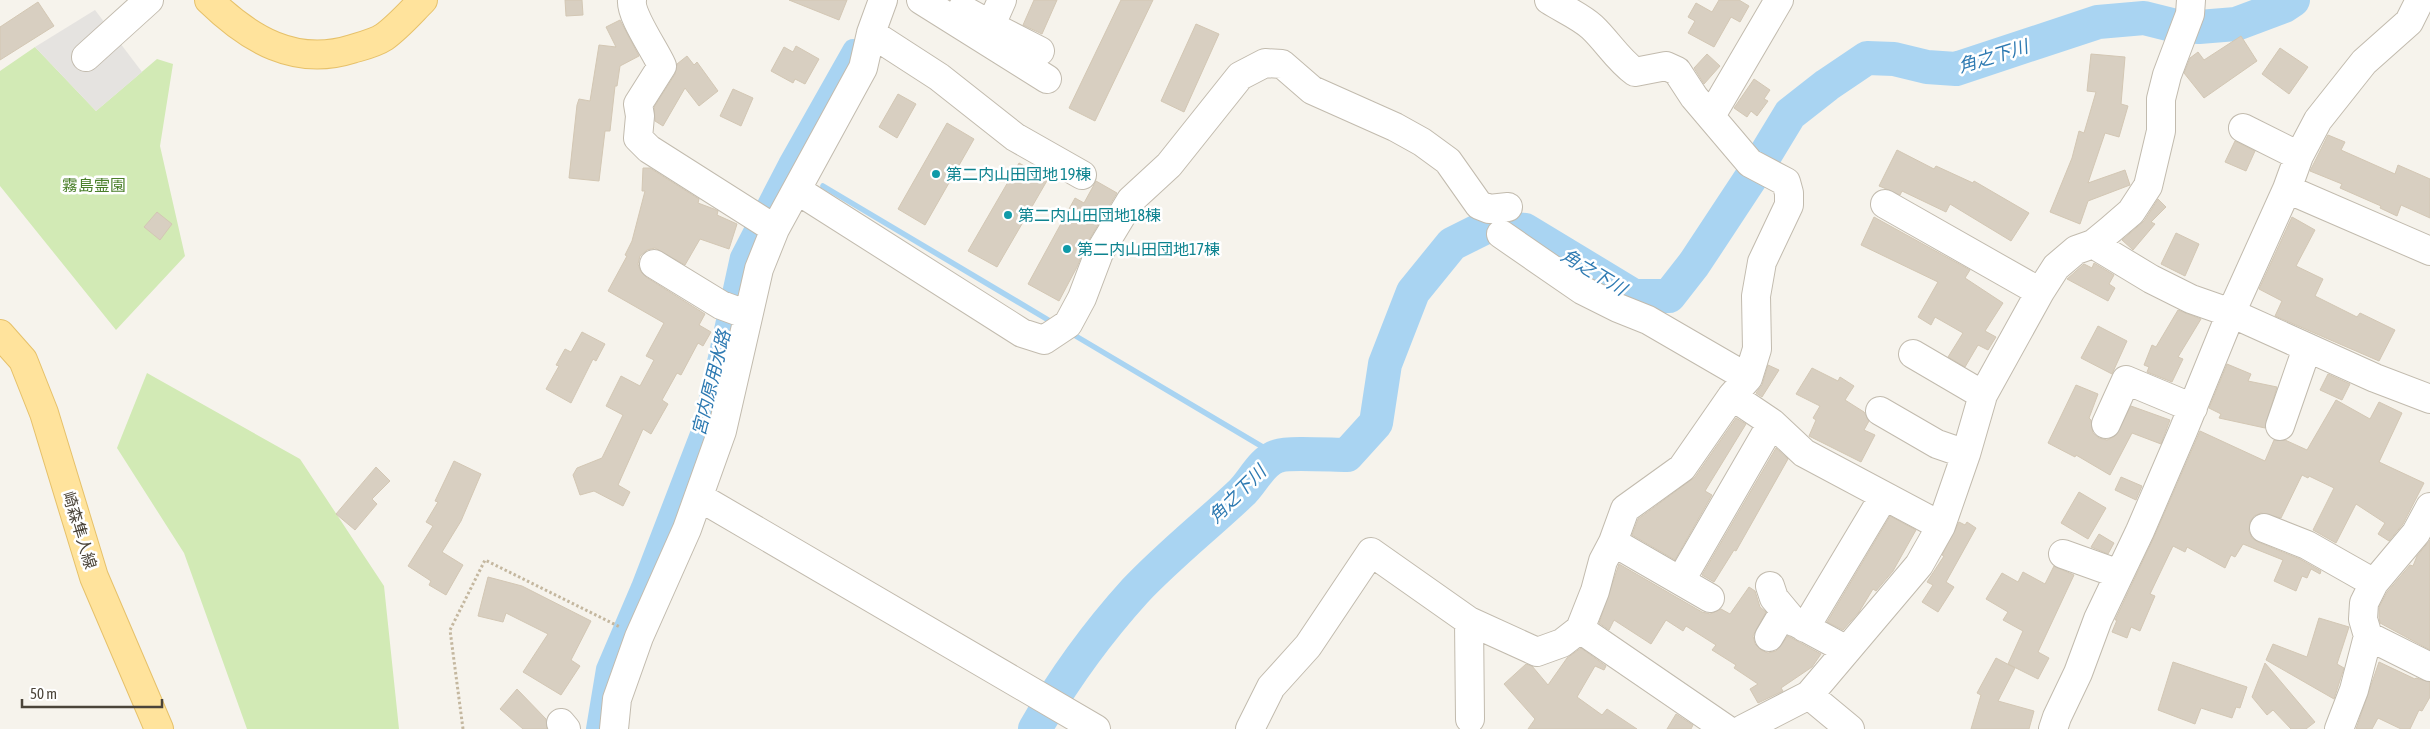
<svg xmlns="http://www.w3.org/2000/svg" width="2430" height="729" font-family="'Asap Condensed','Noto Sans JP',sans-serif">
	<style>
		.green { fill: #d2eab5 }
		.parking { fill: #e5e3e0 }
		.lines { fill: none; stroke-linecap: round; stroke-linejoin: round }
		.stream { stroke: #a9d4f2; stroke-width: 5.5 }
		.canal { stroke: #a9d4f2; stroke-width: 20 }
		.river { stroke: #a9d4f2; stroke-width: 34 }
		.building { fill: #d8cfc1; stroke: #d3c7b4 }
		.minor-casing { stroke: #c2bbae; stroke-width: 30 }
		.major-casing { stroke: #e6c16a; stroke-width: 30 }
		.path { stroke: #c4b79f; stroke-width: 3; stroke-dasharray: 2.5 2.5; stroke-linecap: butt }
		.minor { stroke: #fff; stroke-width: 28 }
		.major { stroke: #ffe39c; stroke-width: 28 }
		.culture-dot { fill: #0f9aa8; stroke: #fff; stroke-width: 2 }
		.labels { text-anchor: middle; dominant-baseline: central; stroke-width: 5; stroke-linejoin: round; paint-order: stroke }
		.culture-label { font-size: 16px; fill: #0d838f; stroke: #fff; text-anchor: start }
		.park-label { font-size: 16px; fill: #4a7f2a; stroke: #fff }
		.street-label { font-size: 16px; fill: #4b4439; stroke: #fff }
		.water-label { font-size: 18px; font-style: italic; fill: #2e7ab2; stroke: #fff }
	</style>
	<rect width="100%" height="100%" fill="#f6f3ec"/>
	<path class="green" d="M 35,47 L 96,111 L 157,59 L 173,64 L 160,146 L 185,256 L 116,330 L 0,186 L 0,71 Z
		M 147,373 L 300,459 L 384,586 L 399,729 L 247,729 L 184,553 L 117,448 Z"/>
	<path class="parking" d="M 95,10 L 142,72 L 96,111 L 35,47 Z"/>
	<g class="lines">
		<path class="stream" d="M 788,164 L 793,167
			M 823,186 L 1055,324
			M 1069,332 L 1278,456"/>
		<path class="canal" d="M 596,729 L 606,669 L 641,587 L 703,426 L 740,257 L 788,164 L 853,49"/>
		<path class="river" d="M 1035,729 C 1063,680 1097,633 1135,591 C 1168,556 1206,526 1241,493 C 1253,482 1261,461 1278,456 C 1289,452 1332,455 1347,455 L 1376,423 L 1385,364 L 1413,292 L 1452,244 L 1488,226 L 1525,230 L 1634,296 L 1669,296 L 1694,264 L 1756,170 L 1790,114 L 1827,85 L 1867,58 L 1894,59 L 1927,67 L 1956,69 L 2098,22 L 2144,18 L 2172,25 L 2199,27 L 2236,24 L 2284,6 L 2293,0"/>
	</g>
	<path class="building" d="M 565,0 L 582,0 L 583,15 L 566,16 Z
		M 789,0 L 847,0 L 839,20 Z
		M 1034,0 L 1057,0 L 1042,34 L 1023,25 Z
		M 1121,0 L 1153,0 L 1095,121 L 1069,108 Z
		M 1719,0 L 1739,0 L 1749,6 L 1740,22 L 1731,17 L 1714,47 L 1688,33 L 1695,21 L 1688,17 L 1696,3 L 1712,12 Z
		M 38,2 L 54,26 L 0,60 L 0,27 Z
		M 620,20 L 639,56 L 620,66 L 617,86 L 615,86 L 610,131 L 605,131 L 599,181 L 569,178 L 577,105 L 579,99 L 590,101 L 599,45 L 616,47 L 606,27 Z
		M 1196,24 L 1219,34 L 1184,112 L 1161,101 Z
		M 2241,36 L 2257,61 L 2204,98 L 2184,73 L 2190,58 L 2198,52 L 2204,60 Z
		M 796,46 L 819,59 L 805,84 L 795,79 L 793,83 L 771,71 L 784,47 L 793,52 Z
		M 2280,48 L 2308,67 L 2289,94 L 2262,74 Z
		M 1707,54 L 1720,66 L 1704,84 L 1694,68 Z
		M 2091,54 L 2125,57 L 2121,104 L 2128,106 L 2119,137 L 2105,133 L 2088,183 L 2125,170 L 2130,185 L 2088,201 L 2080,224 L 2050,212 L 2072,158 L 2079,131 L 2084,133 L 2096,92 L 2087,91 Z
		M 687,56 L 694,65 L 697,62 L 718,91 L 699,106 L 685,88 L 663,126 L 655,121 L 654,107 L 675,74 L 677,64 Z
		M 1754,79 L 1770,90 L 1764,99 L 1768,101 L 1757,116 L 1751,111 L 1747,117 L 1734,108 Z
		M 733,89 L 753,98 L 741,126 L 720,116 Z
		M 898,94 L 916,104 L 897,138 L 879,127 Z
		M 947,123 L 974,139 L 925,225 L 898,209 Z
		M 2328,135 L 2345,142 L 2341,150 L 2395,174 L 2398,165 L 2430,179 L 2430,218 L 2401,205 L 2397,216 L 2380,208 L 2381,206 L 2340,188 L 2342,184 L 2310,171 Z
		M 2235,141 L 2255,151 L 2246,171 L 2225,162 Z
		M 1897,150 L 1934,169 L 1936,166 L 1973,183 L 1974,181 L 2029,213 L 2011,241 L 1950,204 L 1946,212 L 1902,191 L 1900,195 L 1884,188 L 1879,186 Z
		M 1019,163 L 1048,179 L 997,267 L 968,251 Z
		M 643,168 L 650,168 L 699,199 L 698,203 L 714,209 L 718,211 L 717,215 L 737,224 L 729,249 L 700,239 L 685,265 L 655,248 L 647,250 L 640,256 L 638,264 L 641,272 L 646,277 L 705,314 L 699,325 L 711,332 L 703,346 L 698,343 L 681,375 L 677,373 L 662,400 L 668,404 L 651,434 L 643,429 L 618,485 L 630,492 L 623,506 L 594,491 L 580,495 L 573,475 L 577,468 L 602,458 L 623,415 L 606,406 L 621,376 L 640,386 L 654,360 L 646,356 L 664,323 L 608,291 L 627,256 L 625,255 L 632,241 L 645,191 L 642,191 Z
		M 1096,181 L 1117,193 L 1086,245 L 1077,267 L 1059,301 L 1028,284 L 1075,198 L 1084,203 Z
		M 2158,199 L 2166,207 L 2151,222 L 2155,224 L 2133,250 L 2122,240 L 2144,221 Z
		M 157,212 L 172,224 L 160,240 L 144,227 Z
		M 1874,217 L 1970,270 L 1965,278 L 2003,303 L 1985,331 L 1996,337 L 1988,350 L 1978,345 L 1965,367 L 1948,357 L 1963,333 L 1935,317 L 1931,325 L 1918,317 L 1938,282 L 1861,245 Z
		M 2292,217 L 2315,230 L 2296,266 L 2323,279 L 2315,296 L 2357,317 L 2360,313 L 2395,330 L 2379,361 L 2275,316 L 2282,301 L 2259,289 Z
		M 2176,233 L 2199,244 L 2185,276 L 2161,264 Z
		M 2094,263 L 2114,275 L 2109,284 L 2115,288 L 2108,301 L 2067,279 L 2084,264 L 2092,268 Z
		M 2178,310 L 2201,319 L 2178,357 L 2183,359 L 2172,382 L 2147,372 L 2149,367 L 2144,365 L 2152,345 L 2156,347 Z
		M 2098,326 L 2127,341 L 2112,374 L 2081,358 Z
		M 582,332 L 605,344 L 596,361 L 593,359 L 571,403 L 546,389 L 559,366 L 556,365 L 565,349 L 571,352 Z
		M 2227,364 L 2251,374 L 2248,381 L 2277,387 L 2265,428 L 2219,418 L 2221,414 L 2209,408 Z
		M 1768,365 L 1779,370 L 1762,397 L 1756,393 L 1762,385 Z
		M 1812,368 L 1838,381 L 1840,377 L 1854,386 L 1845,400 L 1864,412 L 1869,421 L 1864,430 L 1875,435 L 1861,462 L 1809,436 L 1816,420 L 1813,418 L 1820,406 L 1796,394 Z
		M 2328,374 L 2350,384 L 2342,400 L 2320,390 Z
		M 2076,385 L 2098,394 L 2089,418 L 2091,420 L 2093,433 L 2099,438 L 2107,440 L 2115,436 L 2131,406 L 2170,420 L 2161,444 L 2132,433 L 2110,475 L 2076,455 L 2075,457 L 2048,443 Z
		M 2336,400 L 2370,419 L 2379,402 L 2402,413 L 2379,462 L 2424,483 L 2403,524 L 2389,541 L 2378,534 L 2385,523 L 2356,504 L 2336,543 L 2313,530 L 2334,488 L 2309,476 L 2308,478 L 2302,475 L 2281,518 L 2261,513 L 2254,516 L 2250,522 L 2249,531 L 2252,538 L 2258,542 L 2300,559 L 2321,571 L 2320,574 L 2311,569 L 2307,578 L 2302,576 L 2296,591 L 2274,581 L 2283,560 L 2243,544 L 2235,557 L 2231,555 L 2225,568 L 2187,547 L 2185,552 L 2173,546 L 2150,594 L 2155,596 L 2140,631 L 2131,627 L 2127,638 L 2112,632 L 2117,620 L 2115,620 L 2154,537 L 2200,431 L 2265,461 L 2274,440 L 2285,440 L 2307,450 Z
		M 1736,418 L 1746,424 L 1705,491 L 1712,495 L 1675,560 L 1632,535 L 1638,519 L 1695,477 Z
		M 1776,448 L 1788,459 L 1736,551 L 1734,550 L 1714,582 L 1702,575 Z
		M 454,461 L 481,474 L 461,521 L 442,552 L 463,565 L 446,595 L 429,585 L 431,581 L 408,566 L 433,526 L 426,522 L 438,502 L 435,501 Z
		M 376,467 L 390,481 L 372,499 L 377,504 L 355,530 L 336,514 Z
		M 2121,477 L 2142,486 L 2136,500 L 2115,490 Z
		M 2079,492 L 2106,508 L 2088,539 L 2061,523 Z
		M 1890,516 L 1916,530 L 1893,571 L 1876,591 L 1873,589 L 1859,612 L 1843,630 L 1827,622 Z
		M 1959,522 L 1965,525 L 1967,522 L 1976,528 L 1946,582 L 1954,587 L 1938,612 L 1922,602 L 1933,585 L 1927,582 L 1944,556 L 1942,555 Z
		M 2099,534 L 2114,543 L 2108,554 L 2091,547 Z
		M 2430,540 L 2430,650 L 2380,623 L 2379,617 L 2379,607 L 2387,592 L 2410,565 L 2413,566 L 2417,556 Z
		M 1619,564 L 1702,612 L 1710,614 L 1721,609 L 1730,614 L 1749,587 L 1755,591 L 1760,607 L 1766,612 L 1753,636 L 1755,644 L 1761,650 L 1768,653 L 1776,651 L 1788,636 L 1821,654 L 1812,667 L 1781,688 L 1783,691 L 1758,703 L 1750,689 L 1758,684 L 1734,668 L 1736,665 L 1712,650 L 1716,645 L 1686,626 L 1683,631 L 1666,620 L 1651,644 L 1614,620 L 1609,630 L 1599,623 Z
		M 2054,566 L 2074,575 L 2038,652 L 2049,658 L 2038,679 L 2008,664 L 2023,631 L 2003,620 L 2008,612 L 1986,599 L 2002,573 L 2018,582 L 2023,572 L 2045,584 Z
		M 488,577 L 522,586 L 591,621 L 571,660 L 580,666 L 561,695 L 523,672 L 548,634 L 506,613 L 503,622 L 478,616 Z
		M 2319,618 L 2349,627 L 2337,664 L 2344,668 L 2334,699 L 2266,660 L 2273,644 L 2307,657 Z
		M 1581,648 L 1606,666 L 1604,670 L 1595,666 L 1577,697 L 1602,715 L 1607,709 L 1637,729 L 1528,729 L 1535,719 L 1504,684 L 1526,664 L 1532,666 L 1548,685 L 1567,658 Z
		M 1996,658 L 2015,668 L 1998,701 L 2034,711 L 2029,729 L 1971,729 L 1981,695 L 1977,693 Z
		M 2173,662 L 2247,687 L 2240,708 L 2236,707 L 2232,718 L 2201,708 L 2195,724 L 2158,710 Z
		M 2379,662 L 2415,679 L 2416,678 L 2430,682 L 2430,697 L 2422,711 L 2419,710 L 2410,729 L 2401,729 L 2378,718 L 2372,729 L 2356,729 Z
		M 2265,663 L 2315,722 L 2306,729 L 2291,729 L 2273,710 L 2267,715 L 2252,697 Z
		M 517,689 L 546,719 L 547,729 L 523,729 L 500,709 Z
		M 1676,714 L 1693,725 L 1691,729 L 1667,729 Z"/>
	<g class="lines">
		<g class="minor-casing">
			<path id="minor" d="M 632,0 C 630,15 655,50 662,66 L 638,104 L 640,116 L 638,138 L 649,149 L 775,229
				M 921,0 L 1047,79
				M 962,9 L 991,25 L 1002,0
				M 1001,31 L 1040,51
				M 871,33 L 939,77 L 1015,137 L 1082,175
				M 86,57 L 149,0
				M 1711,116 L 1779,0
				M 2243,128 L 2299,156
				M 2287,189 L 2430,251
				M 797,190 L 1022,333 L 1044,340 L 1068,324 L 1082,298 L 1099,253 L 1131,200 L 1169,165 L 1240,76 L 1265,63 L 1282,64 L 1312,90 L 1395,127 L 1422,142 L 1448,161 L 1479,205 L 1489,209 L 1508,207
				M 1885,204 L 2040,292
				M 1501,234 L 1582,290 L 1618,308 L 1648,320 L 1748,378
				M 2093,244 L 2151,279 L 2191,299 L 2231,313 L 2375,378 L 2430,399
				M 654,264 L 721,305 L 748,315
				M 1913,354 L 1983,395
				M 1732,396 L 1772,423 L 1804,453 L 1941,526
				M 1880,411 L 1937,444 L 1966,454
				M 2106,424 L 2126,380 L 2193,408
				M 2280,426 L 2307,348
				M 699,497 L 1096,729
				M 2264,528 L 2307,545 L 2374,583
				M 1613,542 L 1710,598
				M 2063,554 L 2119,574
				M 1681,580 L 1772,423
				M 1770,586 L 1774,598 L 1794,622
				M 1469,621 L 1470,719
				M 1805,628 L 1884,496
				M 1580,629 L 1726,729
				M 2368,636 L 2430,667
				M 1769,637 L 1782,615 L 1847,650
				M 1809,695 L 1850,729
				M 561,723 L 566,729
				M 614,729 L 617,699 L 639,637 L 687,529 L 722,431 L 759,269 L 775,229 L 863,68 L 871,33 L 883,0
				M 1250,729 L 1271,687 L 1308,646 L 1371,552 L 1469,621 L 1537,652 L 1562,643 L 1580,629 L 1595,591 L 1603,561 L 1613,542 L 1625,509 L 1682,468 L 1732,396 L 1748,378 L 1757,349 L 1756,296 L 1762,262 L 1789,205 L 1789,193 L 1786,182 L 1750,163 L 1694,97 L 1677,71 L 1666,66 L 1635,72 C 1618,60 1607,41 1592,27 C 1580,16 1563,9 1549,0
				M 1743,729 L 1809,695 L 1919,565 L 1941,526 L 1966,454 L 1983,395 L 2040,292 L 2056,267 L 2076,250 L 2093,244 L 2110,230 L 2131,212 L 2148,186 L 2161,131 L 2161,99 L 2167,75 L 2190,14 L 2191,0
				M 2053,729 L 2057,717 L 2078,673 L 2098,619 L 2140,531 L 2183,431 L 2231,313 L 2287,189 L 2299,156 L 2318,120 L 2364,62 L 2409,22 L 2420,0
				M 2339,729 L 2354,690 L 2368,636 L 2363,619 L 2364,603 L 2374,583 L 2416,533 L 2430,507"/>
		</g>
		<g class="major-casing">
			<path id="major" d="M 209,0 C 249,39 295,67 352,49 C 362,46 375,43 384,37 C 398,27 411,12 423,0
				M 0,334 L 23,360 L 44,413 L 94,577 L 159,729"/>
		</g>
		<path class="path" d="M 463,729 L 450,630 L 485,560 L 620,627"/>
		<use href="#minor" class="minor"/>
		<use href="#major" class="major"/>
	</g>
	<g class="culture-dot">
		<circle cx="936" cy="174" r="5"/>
		<circle cx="1008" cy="215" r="5"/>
		<circle cx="1067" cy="249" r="5"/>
	</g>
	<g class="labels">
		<g class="culture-label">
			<text x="946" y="174">第二内山田団地 19棟</text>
			<text x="1018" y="215">第二内山田団地18棟</text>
			<text x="1077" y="249">第二内山田団地17棟</text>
		</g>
		<g class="park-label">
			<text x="94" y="185">霧島霊園</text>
		</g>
		<g class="street-label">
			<text transform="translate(80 530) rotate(73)">崎森隼人線</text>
		</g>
		<g class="water-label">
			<text transform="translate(1993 56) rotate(-17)">角之下川</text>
			<text transform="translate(1594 272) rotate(31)">角之下川</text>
			<text transform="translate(711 383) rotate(-76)">宮内原用水路</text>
			<text transform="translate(1237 494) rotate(-45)">角之下川</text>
		</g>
	</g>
	<path d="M22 699v8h140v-8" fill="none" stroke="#4b4439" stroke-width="2.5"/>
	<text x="30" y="699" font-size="15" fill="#4b4439" stroke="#ffffff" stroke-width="4" paint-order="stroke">50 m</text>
</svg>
